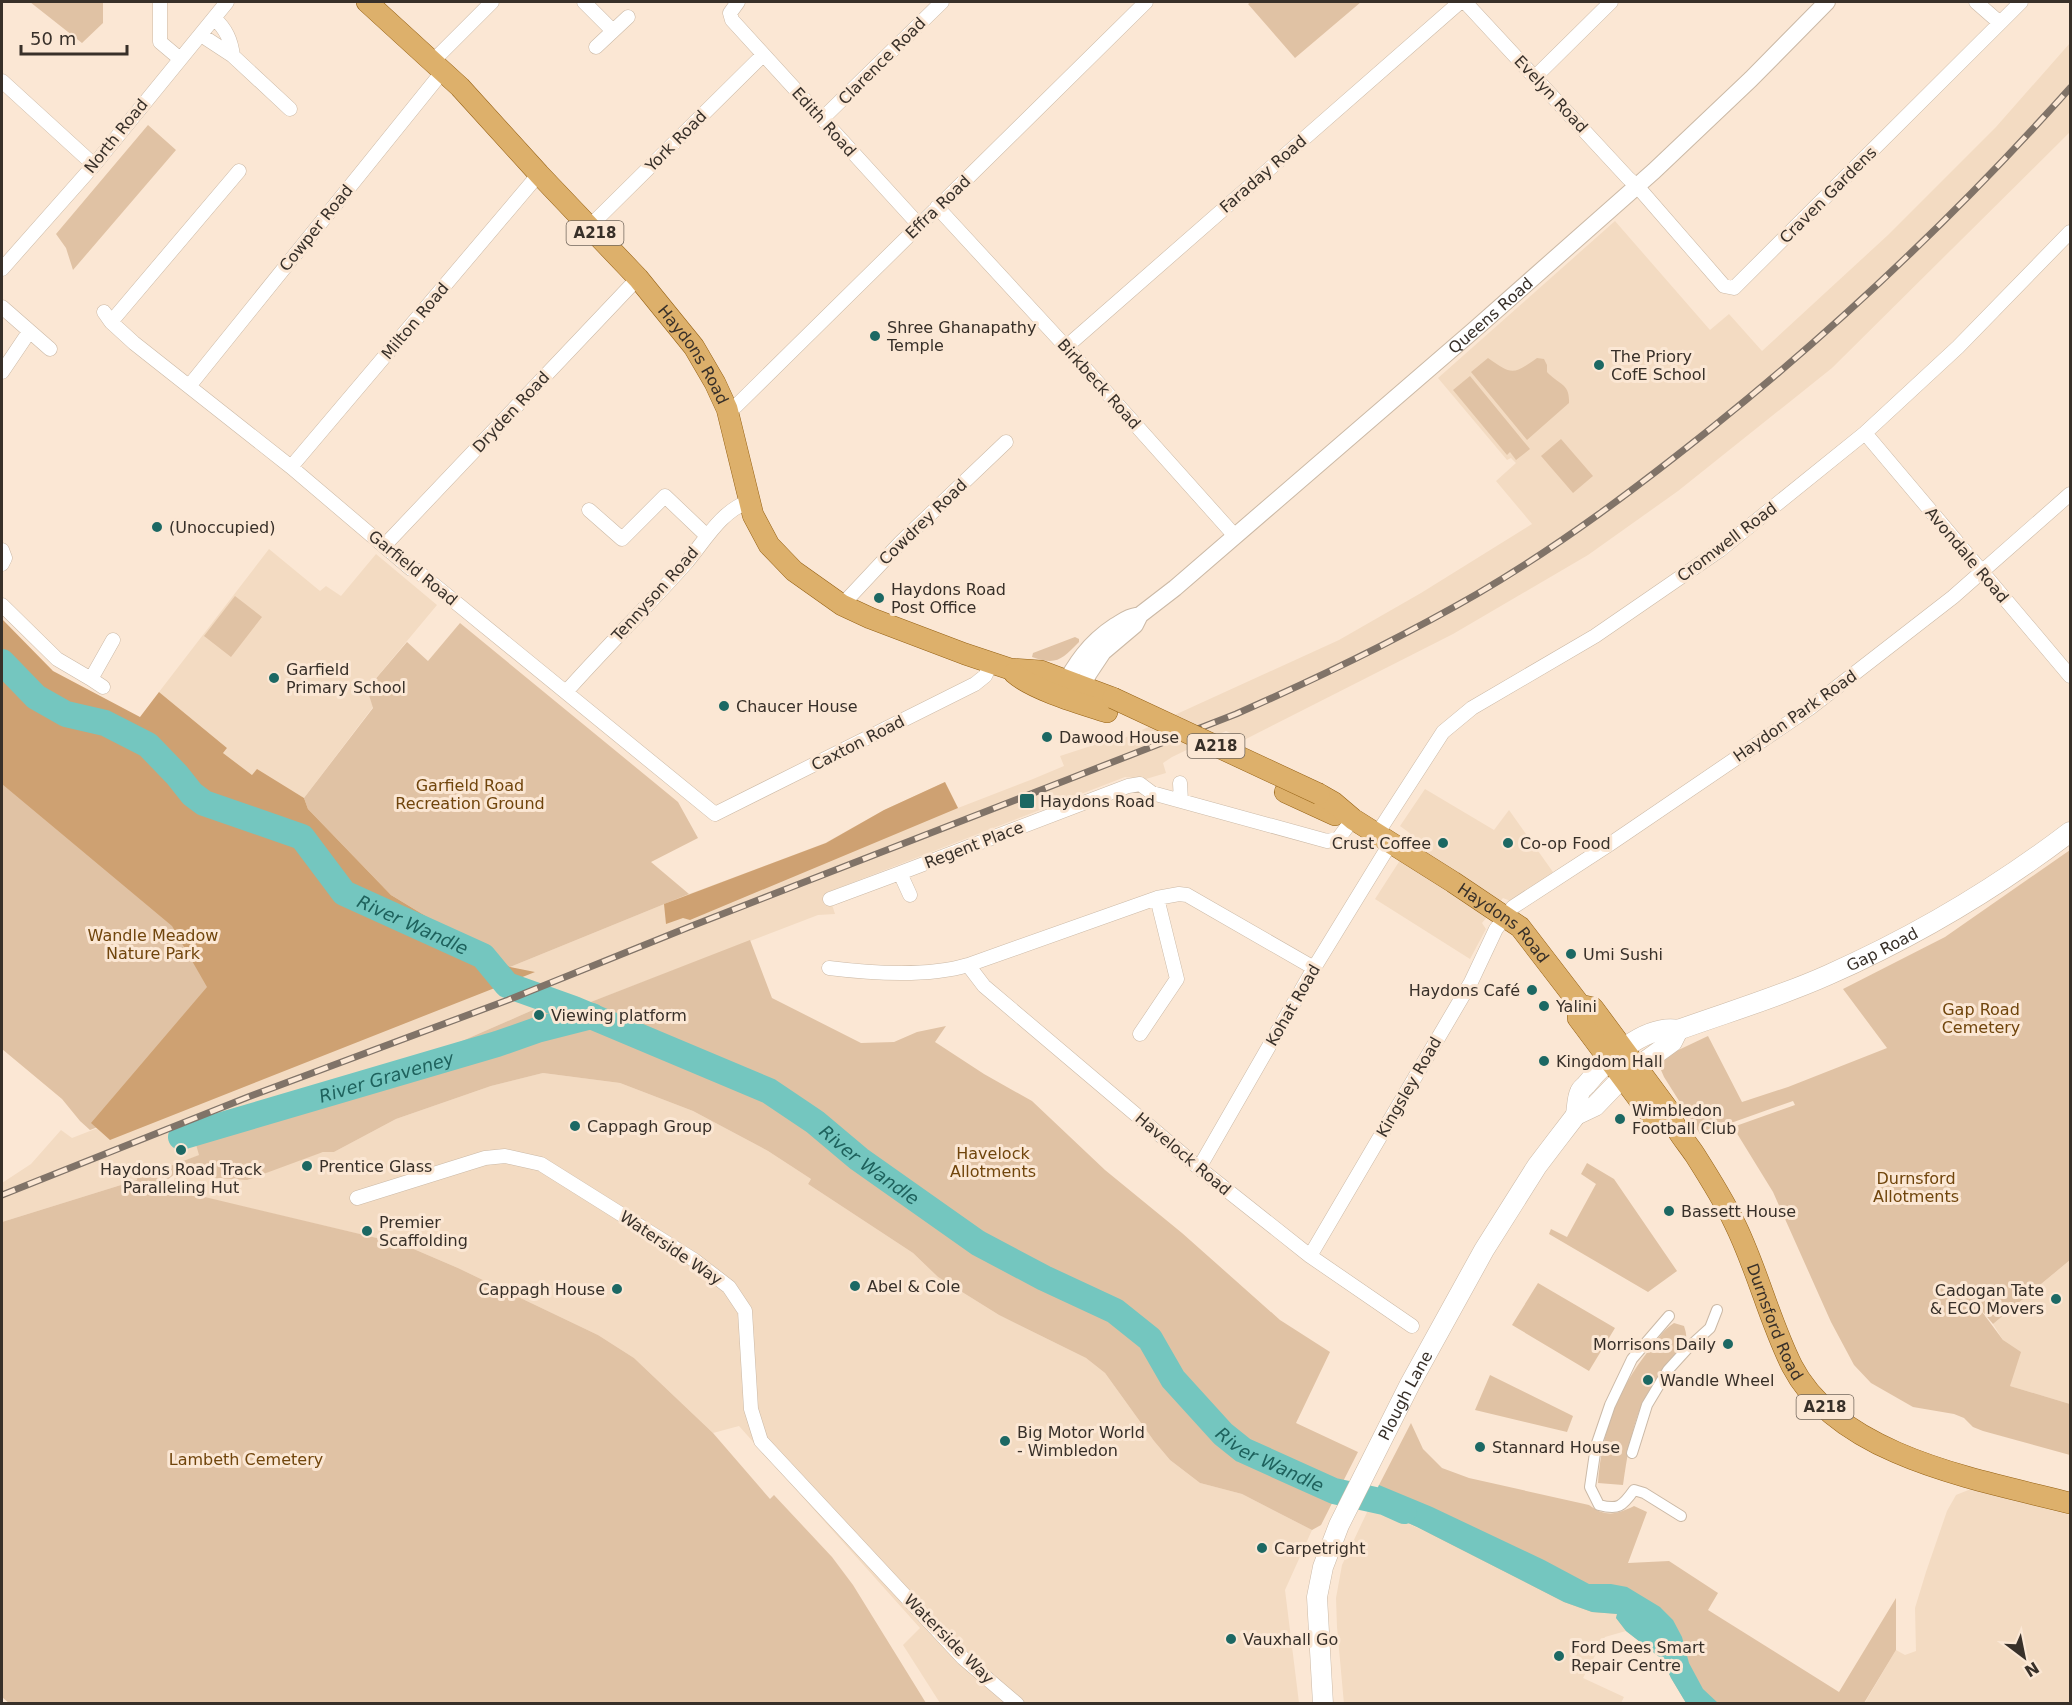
<svg xmlns="http://www.w3.org/2000/svg" width="2072" height="1705" font-family="'DejaVu Sans',sans-serif">
	<style>
		.built { fill: #f3dbc2 }
		.green { fill: #e0c2a4 }
		.forest { fill: #cea172 }
		.water { fill: #74c6bf }
		.lines { fill: none; stroke-linecap: round; stroke-linejoin: round }
		.river { stroke: #74c6bf; stroke-width: 26 }
		.pedestrian-casing { stroke: #cbb9a6; stroke-width: 12 }
		.minor-casing { stroke: #cbb9a6; stroke-width: 15 }
		.tertiary-casing { stroke: #cbb9a6; stroke-width: 18 }
		.secondary-casing { stroke: #cbb9a6; stroke-width: 21 }
		.primary-casing { stroke: #956114; stroke-width: 22 }
		.pedestrian { stroke: #fff; stroke-width: 10 }
		.minor { stroke: #fff; stroke-width: 14 }
		.tertiary { stroke: #fff; stroke-width: 16 }
		.secondary { stroke: #fff; stroke-width: 20 }
		.primary { stroke: #ddb06b; stroke-width: 21 }
		.rail-casing { stroke: #807368; stroke-width: 7 }
		.rail { stroke: #fbe7d4; stroke-width: 4.5; stroke-dasharray: 14; stroke-linecap: butt }
		.primary-bridge-casing { stroke: #956114; stroke-width: 22; stroke-linecap: butt }
		.primary-bridge { stroke: #ddb06b; stroke-width: 21 }
		.poi-dot { fill: #1c6863; stroke: #fbe7d4; stroke-width: 2 }
		.labels { text-anchor: middle; dominant-baseline: central; stroke-width: 6; stroke-linejoin: round; paint-order: stroke }
		.shield { fill: #fbe7d4; stroke: #72675c; stroke-width: 1.5 }
		.shield-label { font-size: 15px; font-weight: bold; fill: #383029 }
		.street-label { font-size: 16px; fill: #383029; stroke: #fbe7d4 }
		.poi-label { font-size: 16px; fill: #383029; stroke: #fbe7d4; text-anchor: start }
		.park-label { font-size: 16px; fill: #70450c; stroke: #fbe7d4 }
		.water-label { font-size: 18px; font-style: italic; fill: #1e625d; stroke: #fbe7d4 }
	</style>
	<rect width="100%" height="100%" fill="#fbe7d4"/>
	<path class="built" d="M 2070,43 L 2070,132 L 1832,368 L 1678,491 L 1588,555 L 1453,634 L 1244,740 L 1226,731 L 1172,757 L 1163,763 L 1166,773 L 1146,779 L 1125,777 L 828,892 L 835,914 L 818,915 L 583,1005 L 542,1006 L 430,1055 L 195,1141 L 200,1155 L 157,1171 L 138,1168 L 137,1180 L 2,1222 L 2,1183 L 31,1164 L 61,1130 L 72,1138 L 510,967 L 689,894 L 825,843 L 884,810 L 945,782 L 958,808 L 1033,779 L 1064,766 L 1060,756 L 1103,742 L 1122,739 L 1339,640 L 1421,593 L 1532,524 L 1496,481 L 1516,463 L 1511,458 L 1507,460 L 1438,378 L 1615,221 L 1710,330 L 1729,314 L 1762,351 L 1888,235 L 1996,127 Z
		M 269,549 L 320,591 L 326,586 L 341,596 L 376,554 L 437,605 L 367,689 L 373,707 L 304,798 L 257,770 L 252,775 L 223,753 L 227,748 L 159,692 Z
		M 1425,789 L 1494,830 L 1509,810 L 1553,872 L 1513,902 L 1503,898 L 1482,923 L 1486,929 L 1470,959 L 1375,899 L 1415,837 L 1400,826 Z
		M 543,1073 L 620,1083 L 693,1111 L 768,1151 L 811,1179 L 808,1184 L 913,1253 L 938,1277 L 999,1315 L 1086,1358 L 1105,1373 L 1154,1441 L 1170,1460 L 1200,1483 L 1242,1494 L 1312,1530 L 1285,1590 L 1299,1703 L 940,1703 L 903,1645 L 920,1628 L 739,1426 L 713,1433 L 634,1358 L 598,1335 L 458,1268 L 402,1244 L 172,1190 L 175,1174 L 185,1176 L 213,1177 L 323,1152 L 334,1152 L 396,1119 L 491,1086 Z
		M 2070,1260 L 2070,1404 L 2010,1386 L 2012,1375 L 2003,1340 L 1993,1324 Z
		M 1971,1489 L 2070,1515 L 2070,1703 L 1864,1704 L 1896,1650 L 1905,1655 L 1916,1651 L 1915,1608 L 1926,1572 L 1947,1511 L 1956,1495 Z
		M 1370,1506 L 1603,1613 L 1617,1614 L 1616,1618 L 1626,1631 L 1605,1637 L 1583,1678 L 1624,1697 L 1621,1703 L 1344,1704 L 1337,1627 L 1336,1598 L 1342,1565 Z"/>
	<path class="green" d="M 30,2 L 103,2 L 103,23 L 82,43 Z
		M 1251,2 L 1361,2 L 1295,58 L 1248,4 Z
		M 148,125 L 176,150 L 73,270 L 66,248 L 56,234 Z
		M 1488,358 C 1512,375 1513,375 1537,358 L 1544,359 L 1547,365 L 1547,372 C 1559,385 1570,383 1569,403 L 1527,440 L 1471,372 Z
		M 1470,376 L 1530,449 L 1516,460 L 1510,452 L 1507,455 L 1453,390 Z
		M 1561,439 L 1593,476 L 1573,493 L 1541,456 Z
		M 235,596 L 262,617 L 231,657 L 204,636 Z
		M 460,623 L 678,802 L 698,838 L 651,862 L 689,894 L 510,967 L 391,895 L 308,809 L 304,798 L 373,708 L 367,689 L 407,642 L 428,661 Z
		M 1075,637 L 1079,639 L 1079,642 C 1062,659 1057,666 1032,657 L 1033,653 Z
		M 2,662 L 483,976 L 90,1130 L 80,1121 L 62,1099 L 2,1049 Z
		M 2070,850 L 2070,1260 L 1993,1324 L 1977,1305 L 2003,1340 L 2021,1352 L 2010,1386 L 2070,1404 L 2070,1455 L 1983,1431 L 1973,1427 L 1964,1418 L 1954,1414 L 1913,1407 L 1871,1383 L 1854,1365 L 1831,1322 L 1773,1192 L 1733,1127 L 1795,1105 L 1793,1101 L 1700,1134 L 1664,1077 L 1661,1070 L 1661,1061 L 1670,1054 L 1708,1036 L 1742,1102 L 1788,1087 L 1887,1048 L 1843,989 L 1945,937 Z
		M 750,940 L 772,998 L 861,1043 L 894,1042 L 917,1032 L 946,1026 L 935,1042 L 984,1074 L 1032,1101 L 1105,1170 L 1182,1233 L 1280,1320 L 1330,1352 L 1296,1423 L 1358,1452 L 1321,1525 L 1312,1530 L 1242,1494 L 1200,1483 L 1170,1460 L 1154,1441 L 1105,1373 L 1086,1358 L 999,1315 L 938,1277 L 913,1253 L 808,1184 L 811,1179 L 768,1151 L 693,1111 L 620,1083 L 543,1073 L 491,1086 L 396,1119 L 334,1152 L 323,1152 L 247,1180 L 185,1176 L 175,1174 L 159,1186 L 402,1244 L 458,1268 L 598,1335 L 634,1358 L 713,1433 L 770,1499 L 774,1495 L 832,1557 L 853,1585 L 926,1703 L 10,1704 L 2,1697 L 2,1222 L 137,1180 L 138,1168 L 157,1171 L 199,1155 L 195,1141 L 430,1055 L 542,1006 L 583,1005 Z
		M 1587,1163 L 1614,1179 L 1677,1271 L 1648,1292 L 1549,1234 L 1551,1229 L 1567,1237 L 1596,1184 L 1581,1174 Z
		M 1538,1283 L 1615,1328 L 1589,1371 L 1512,1325 Z
		M 1674,1323 L 1684,1326 C 1693,1351 1673,1354 1661,1372 C 1655,1382 1647,1393 1642,1404 C 1631,1430 1627,1457 1623,1485 L 1598,1483 C 1602,1431 1617,1391 1649,1350 C 1657,1340 1663,1330 1674,1323 Z
		M 1490,1375 L 1573,1416 L 1567,1432 L 1475,1410 Z
		M 1411,1423 L 1423,1449 L 1442,1468 L 1469,1478 L 1589,1505 C 1605,1517 1616,1515 1634,1506 L 1647,1512 L 1628,1563 L 1669,1561 L 1718,1593 L 1708,1610 L 1839,1692 L 1896,1598 L 1896,1650 L 1864,1703 L 1686,1703 L 1671,1678 L 1662,1659 L 1626,1631 L 1616,1618 L 1617,1614 L 1592,1612 L 1564,1602 L 1417,1527 L 1370,1506 L 1379,1485 Z"/>
	<path class="forest" d="M 2,619 L 53,671 L 140,717 L 159,692 L 227,748 L 223,753 L 252,775 L 257,769 L 304,798 L 308,809 L 391,895 L 510,967 L 535,972 L 110,1140 L 91,1123 L 207,987 L 172,926 L 2,784 Z
		M 945,782 L 958,808 L 690,920 L 683,918 L 666,924 L 664,904 L 826,843 L 884,810 Z"/>
	<path class="water" d="M 1379,1485 L 1432,1507 L 1544,1560 L 1589,1584 L 1611,1584 L 1627,1587 L 1660,1607 L 1673,1620 L 1682,1637 L 1689,1663 L 1703,1689 L 1718,1703 L 1686,1703 L 1671,1678 L 1662,1659 L 1626,1631 L 1616,1618 L 1617,1614 L 1592,1612 L 1564,1602 L 1417,1527 L 1370,1506 Z"/>
	<g class="lines">
		<g class="river">
			<path id="s1" d="M 2,662 L 36,697 L 66,714 L 105,723 L 148,745 L 177,775 L 192,794 L 204,803 L 302,837 L 344,893 L 483,956 L 507,985 L 574,1009 L 769,1091 L 815,1122 L 859,1159 L 978,1243 L 1044,1278 L 1115,1311 L 1150,1339 L 1173,1379 L 1223,1434 L 1243,1450 L 1334,1491 L 1384,1502 L 1404,1511"/>
			<path id="s2" d="M 181,1137 L 497,1044 L 537,1030 L 592,1016"/>
		</g>
		<g class="pedestrian-casing">
			<path id="pedestrian" d="M 1669,1316 L 1632,1359 L 1610,1405 L 1596,1446 L 1590,1487 L 1599,1505 C 1618,1510 1622,1507 1634,1490 L 1644,1493 L 1681,1516
				M 1632,1453 L 1647,1405 L 1668,1370 L 1688,1348 L 1710,1328 L 1717,1310"/>
		</g>
		<g class="minor-casing">
			<path id="minor" d="M 160,2 L 160,42 L 179,58
				M 584,2 L 613,31
				M 738,2 L 730,13 L 732,20 L 919,225
				M 1465,2 L 1628,178 L 1637,186 L 1724,286 L 1734,288 L 2000,23 L 1976,2
				M 214,18 C 226,29 231,40 233,56
				M 2000,23 L 2021,2
				M 201,35 L 233,56 L 290,109
				M 596,47 L 628,17
				M 433,61 L 492,2
				M 1535,77 L 1611,2
				M 2,81 L 94,165
				M 822,119 L 942,2
				M 937,207 L 1066,347 L 1235,536
				M 589,227 L 763,55
				M 2,269 L 94,165 L 227,2
				M 2,307 L 50,349
				M 104,312 L 111,322 L 134,343 L 291,467 L 411,569 L 416,570 L 715,814 L 975,684 L 985,676 L 992,662
				M 111,322 L 239,171
				M 1066,347 L 1460,2
				M 2,372 L 29,332
				M 190,385 L 443,71
				M 727,409 L 736,406 L 1146,2
				M 1865,433 L 2070,676
				M 291,467 L 539,174
				M 589,510 L 622,539 L 665,496 L 707,536
				M 384,546 L 638,278
				M 2,550 L 5,558 L 2,564
				M 2,605 L 57,659 L 91,679 L 113,640
				M 842,605 L 901,542 L 1006,442
				M 91,679 L 103,687
				M 566,692 C 605,648 647,607 686,563 C 704,542 721,511 748,502
				M 1180,783 L 1181,801
				M 1377,834 L 1443,732 L 1472,708 L 1595,636 L 1720,550 L 1865,433 L 1958,347 L 2070,232
				M 910,895 L 900,873 L 1128,786 L 1140,784 L 1152,793 L 1327,841 L 1338,839 L 1353,819
				M 830,899 L 900,873
				M 829,968 C 869,973 928,977 968,965
				M 1314,968 L 1187,895 L 1179,894 L 1157,898 L 968,965 L 984,986 L 1199,1168 L 1310,1256 L 1412,1326
				M 1140,1034 L 1177,979 L 1157,898
				M 1199,1168 L 1314,968 L 1390,844
				M 357,1198 L 485,1158 L 505,1156 L 541,1164 L 694,1260 L 729,1287 L 745,1311 L 751,1409 L 761,1441 L 963,1658 L 1017,1704
				M 1310,1256 L 1471,982 L 1496,929 L 1513,907 L 1610,844 L 1810,708 L 1953,597 L 2070,494"/>
		</g>
		<g class="tertiary-casing">
			<g id="tertiary">
				<path d="M 1061,691 C 1075,664 1089,643 1115,626 C 1122,622 1128,617 1136,616"/>
				<path id="s3" d="M 1078,695 L 1089,673 L 1103,652 L 1135,625 L 1140,615 L 1175,588 L 1474,330 L 1654,171 L 1751,79 L 1827,2"/>
			</g>
		</g>
		<g class="secondary-casing">
			<g id="secondary">
				<path id="s4" d="M 1576,1115 C 1577,1108 1577,1098 1580,1092 C 1581,1089 1584,1087 1586,1085 C 1605,1061 1645,1024 1678,1030 C 1728,1012 1779,997 1828,975 C 1914,937 1995,889 2070,832"/>
				<path id="s5" d="M 1323,1704 L 1317,1597 L 1323,1567 L 1339,1525 L 1410,1384 L 1484,1250 L 1537,1166 L 1556,1141 L 1576,1115 L 1595,1106 L 1621,1079 L 1672,1042 L 1678,1030"/>
			</g>
		</g>
		<g class="primary-casing">
			<g id="primary">
				<path id="s6" d="M 367,2 L 460,87 L 539,174 L 638,278 L 694,347 L 715,383 L 727,409 L 753,515 L 769,545 L 794,571 L 842,605 L 870,618 L 965,654 L 1010,669 L 1041,671 L 1113,698"/>
				<path d="M 1014,673 C 1033,690 1082,704 1107,712"/>
				<path d="M 1285,792 L 1335,815"/>
				<path id="s7" d="M 1319,794 L 1333,802 L 1353,819 L 1453,882 L 1520,927 L 1580,1005 L 1593,1008 L 1670,1112 C 1675,1131 1685,1140 1695,1155 C 1709,1177 1723,1199 1734,1222 C 1757,1268 1769,1320 1792,1366 C 1839,1457 1980,1480 2070,1503"/>
				<path d="M 1580,1005 L 1578,1018 L 1646,1109 L 1659,1122 L 1674,1127"/>
			</g>
		</g>
		<use href="#pedestrian" class="pedestrian"/>
		<use href="#minor" class="minor"/>
		<use href="#tertiary" class="tertiary"/>
		<use href="#secondary" class="secondary"/>
		<use href="#primary" class="primary"/>
		<g class="rail-casing">
			<path id="rail" d="M 2,1195 L 248,1097 L 508,1000 L 689,927 L 1236,714 C 1318,678 1399,639 1477,594 C 1561,545 1639,486 1714,426 C 1842,323 1961,210 2070,88"/>
		</g>
		<use href="#rail" class="rail"/>
		<g class="primary-bridge-casing">
			<path id="primary-bridge" d="M 1113,698 L 1319,794"/>
		</g>
		<use href="#primary-bridge" class="primary-bridge"/>
	</g>
	<g class="poi-dot">
		<circle cx="875" cy="336" r="6"/>
		<circle cx="1599" cy="365" r="6"/>
		<circle cx="157" cy="527" r="6"/>
		<circle cx="879" cy="598" r="6"/>
		<circle cx="274" cy="678" r="6"/>
		<circle cx="724" cy="706" r="6"/>
		<circle cx="1047" cy="737" r="6"/>
		<rect x="1019" y="793" width="16" height="16" rx="3"/>
		<circle cx="1443" cy="843" r="6"/>
		<circle cx="1508" cy="843" r="6"/>
		<circle cx="1571" cy="954" r="6"/>
		<circle cx="1532" cy="990" r="6"/>
		<circle cx="1544" cy="1006" r="6"/>
		<circle cx="539" cy="1015" r="6"/>
		<circle cx="1544" cy="1061" r="6"/>
		<circle cx="1620" cy="1119" r="6"/>
		<circle cx="575" cy="1126" r="6"/>
		<circle cx="181" cy="1150" r="6"/>
		<circle cx="307" cy="1166" r="6"/>
		<circle cx="1669" cy="1211" r="6"/>
		<circle cx="367" cy="1231" r="6"/>
		<circle cx="855" cy="1286" r="6"/>
		<circle cx="617" cy="1289" r="6"/>
		<circle cx="2056" cy="1299" r="6"/>
		<circle cx="1728" cy="1344" r="6"/>
		<circle cx="1648" cy="1380" r="6"/>
		<circle cx="1005" cy="1441" r="6"/>
		<circle cx="1480" cy="1447" r="6"/>
		<circle cx="1262" cy="1548" r="6"/>
		<circle cx="1231" cy="1639" r="6"/>
		<circle cx="1559" cy="1656" r="6"/>
	</g>
	<g class="labels">
		<g class="shield">
			<rect x="566.5" y="221" width="57" height="24" rx="4.5"/>
			<rect x="1187.5" y="734" width="57" height="24" rx="4.5"/>
			<rect x="1796.5" y="1395" width="57" height="24" rx="4.5"/>
		</g>
		<g class="shield-label">
			<text x="595" y="233">A218</text>
			<text x="1216" y="746">A218</text>
			<text x="1825" y="1407">A218</text>
		</g>
		<g class="street-label">
			<text transform="translate(882 61) rotate(-45)">Clarence Road</text>
			<text transform="translate(1551 94) rotate(47)">Evelyn Road</text>
			<text transform="translate(824 122) rotate(48)">Edith Road</text>
			<text transform="translate(116 136) rotate(-51)">North Road</text>
			<text transform="translate(676 141) rotate(-45)">York Road</text>
			<text transform="translate(1263 174) rotate(-41)">Faraday Road</text>
			<text transform="translate(1828 195) rotate(-45)">Craven Gardens</text>
			<text transform="translate(938 207) rotate(-44)">Effra Road</text>
			<text transform="translate(316 228) rotate(-51)">Cowper Road</text>
			<text stroke="none"><textPath href="#s3" startOffset="564">Queens Road</textPath></text>
			<text transform="translate(415 321) rotate(-50)">Milton Road</text>
			<text stroke="none"><textPath href="#s6" startOffset="482">Haydons Road</textPath></text>
			<text transform="translate(1099 384) rotate(48)">Birkbeck Road</text>
			<text transform="translate(511 412) rotate(-47)">Dryden Road</text>
			<text transform="translate(923 522) rotate(-44)">Cowdrey Road</text>
			<text transform="translate(1727 542) rotate(-37)">Cromwell Road</text>
			<text transform="translate(1967 555) rotate(50)">Avondale Road</text>
			<text transform="translate(413 568) rotate(39)">Garfield Road</text>
			<text transform="translate(655 594) rotate(-48)">Tennyson Road</text>
			<text transform="translate(1795 716) rotate(-35)">Haydon Park Road</text>
			<text transform="translate(858 743) rotate(-27)">Caxton Road</text>
			<text transform="translate(974 845) rotate(-21)">Regent Place</text>
			<text stroke="none"><textPath href="#s7" startOffset="226">Haydons Road</textPath></text>
			<text stroke="none"><textPath href="#s4" startOffset="364">Gap Road</textPath></text>
			<text transform="translate(1293 1005) rotate(-60)">Kohat Road</text>
			<text transform="translate(1409 1087) rotate(-60)">Kingsley Road</text>
			<text transform="translate(1183 1154) rotate(40)">Havelock Road</text>
			<text transform="translate(671 1248) rotate(34)">Waterside Way</text>
			<text stroke="none"><textPath href="#s7" startOffset="718">Durnsford Road</textPath></text>
			<text stroke="none"><textPath href="#s5" startOffset="328">Plough Lane</textPath></text>
			<text transform="translate(949 1639) rotate(45)">Waterside Way</text>
		</g>
		<g class="poi-label">
			<text x="887" y="327">Shree Ghanapathy<tspan x="887" dy="18">Temple</tspan></text>
			<text x="1611" y="356">The Priory<tspan x="1611" dy="18">CofE School</tspan></text>
			<text x="169" y="527">(Unoccupied)</text>
			<text x="891" y="589">Haydons Road<tspan x="891" dy="18">Post Office</tspan></text>
			<text x="286" y="669">Garfield<tspan x="286" dy="18">Primary School</tspan></text>
			<text x="736" y="706">Chaucer House</text>
			<text x="1059" y="737">Dawood House</text>
			<text x="1040" y="801">Haydons Road</text>
			<text x="1431" y="843" text-anchor="end">Crust Coffee</text>
			<text x="1520" y="843">Co-op Food</text>
			<text x="1583" y="954">Umi Sushi</text>
			<text x="1520" y="990" text-anchor="end">Haydons Café</text>
			<text x="1556" y="1006">Yalini</text>
			<text x="551" y="1015">Viewing platform</text>
			<text x="1556" y="1061">Kingdom Hall</text>
			<text x="1632" y="1110">Wimbledon<tspan x="1632" dy="18">Football Club</tspan></text>
			<text x="587" y="1126">Cappagh Group</text>
			<text x="319" y="1166">Prentice Glass</text>
			<text x="181" y="1169" text-anchor="middle">Haydons Road Track<tspan x="181" dy="18">Paralleling Hut</tspan></text>
			<text x="1681" y="1211">Bassett House</text>
			<text x="379" y="1222">Premier<tspan x="379" dy="18">Scaffolding</tspan></text>
			<text x="867" y="1286">Abel &amp; Cole</text>
			<text x="605" y="1289" text-anchor="end">Cappagh House</text>
			<text x="2044" y="1290" text-anchor="end">Cadogan Tate<tspan x="2044" dy="18">&amp; ECO Movers</tspan></text>
			<text x="1716" y="1344" text-anchor="end">Morrisons Daily</text>
			<text x="1660" y="1380">Wandle Wheel</text>
			<text x="1017" y="1432">Big Motor World<tspan x="1017" dy="18">- Wimbledon</tspan></text>
			<text x="1492" y="1447">Stannard House</text>
			<text x="1274" y="1548">Carpetright</text>
			<text x="1243" y="1639">Vauxhall Go</text>
			<text x="1571" y="1647">Ford Dees Smart<tspan x="1571" dy="18">Repair Centre</tspan></text>
		</g>
		<g class="park-label">
			<text x="470" y="785">Garfield Road<tspan x="470" dy="18">Recreation Ground</tspan></text>
			<text x="153" y="935">Wandle Meadow<tspan x="153" dy="18">Nature Park</tspan></text>
			<text x="1981" y="1009">Gap Road<tspan x="1981" dy="18">Cemetery</tspan></text>
			<text x="993" y="1153">Havelock<tspan x="993" dy="18">Allotments</tspan></text>
			<text x="1916" y="1178">Durnsford<tspan x="1916" dy="18">Allotments</tspan></text>
			<text x="246" y="1459">Lambeth Cemetery</text>
		</g>
		<g class="water-label">
			<text stroke="none"><textPath href="#s1" startOffset="502">River Wandle</textPath></text>
			<text stroke="none"><textPath href="#s2" startOffset="214">River Graveney</textPath></text>
			<text stroke="none"><textPath href="#s1" startOffset="1024">River Wandle</textPath></text>
			<text stroke="none"><textPath href="#s1" startOffset="1530">River Wandle</textPath></text>
		</g>
	</g>
	<rect width="2072" height="1705" fill="none" stroke="#383029" stroke-width="6"/>
	<g transform="translate(2024 1657) rotate(148)" stroke="#fbe7d4" stroke-width="4.5" paint-order="stroke">
	<path d="M0-4.5L10 22L0 15L-10 22Z" fill="#383029"/>
	<text y="-9" font-size="16" font-weight="bold" text-anchor="middle" fill="#383029">N</text>
	</g>
	<path d="M21 45v9h106v-9" fill="none" stroke="#383029" stroke-width="3"/>
	<text x="30" y="45" font-size="18" fill="#383029" stroke="#fbe7d4" stroke-width="4.5" paint-order="stroke">50 m</text>
</svg>
